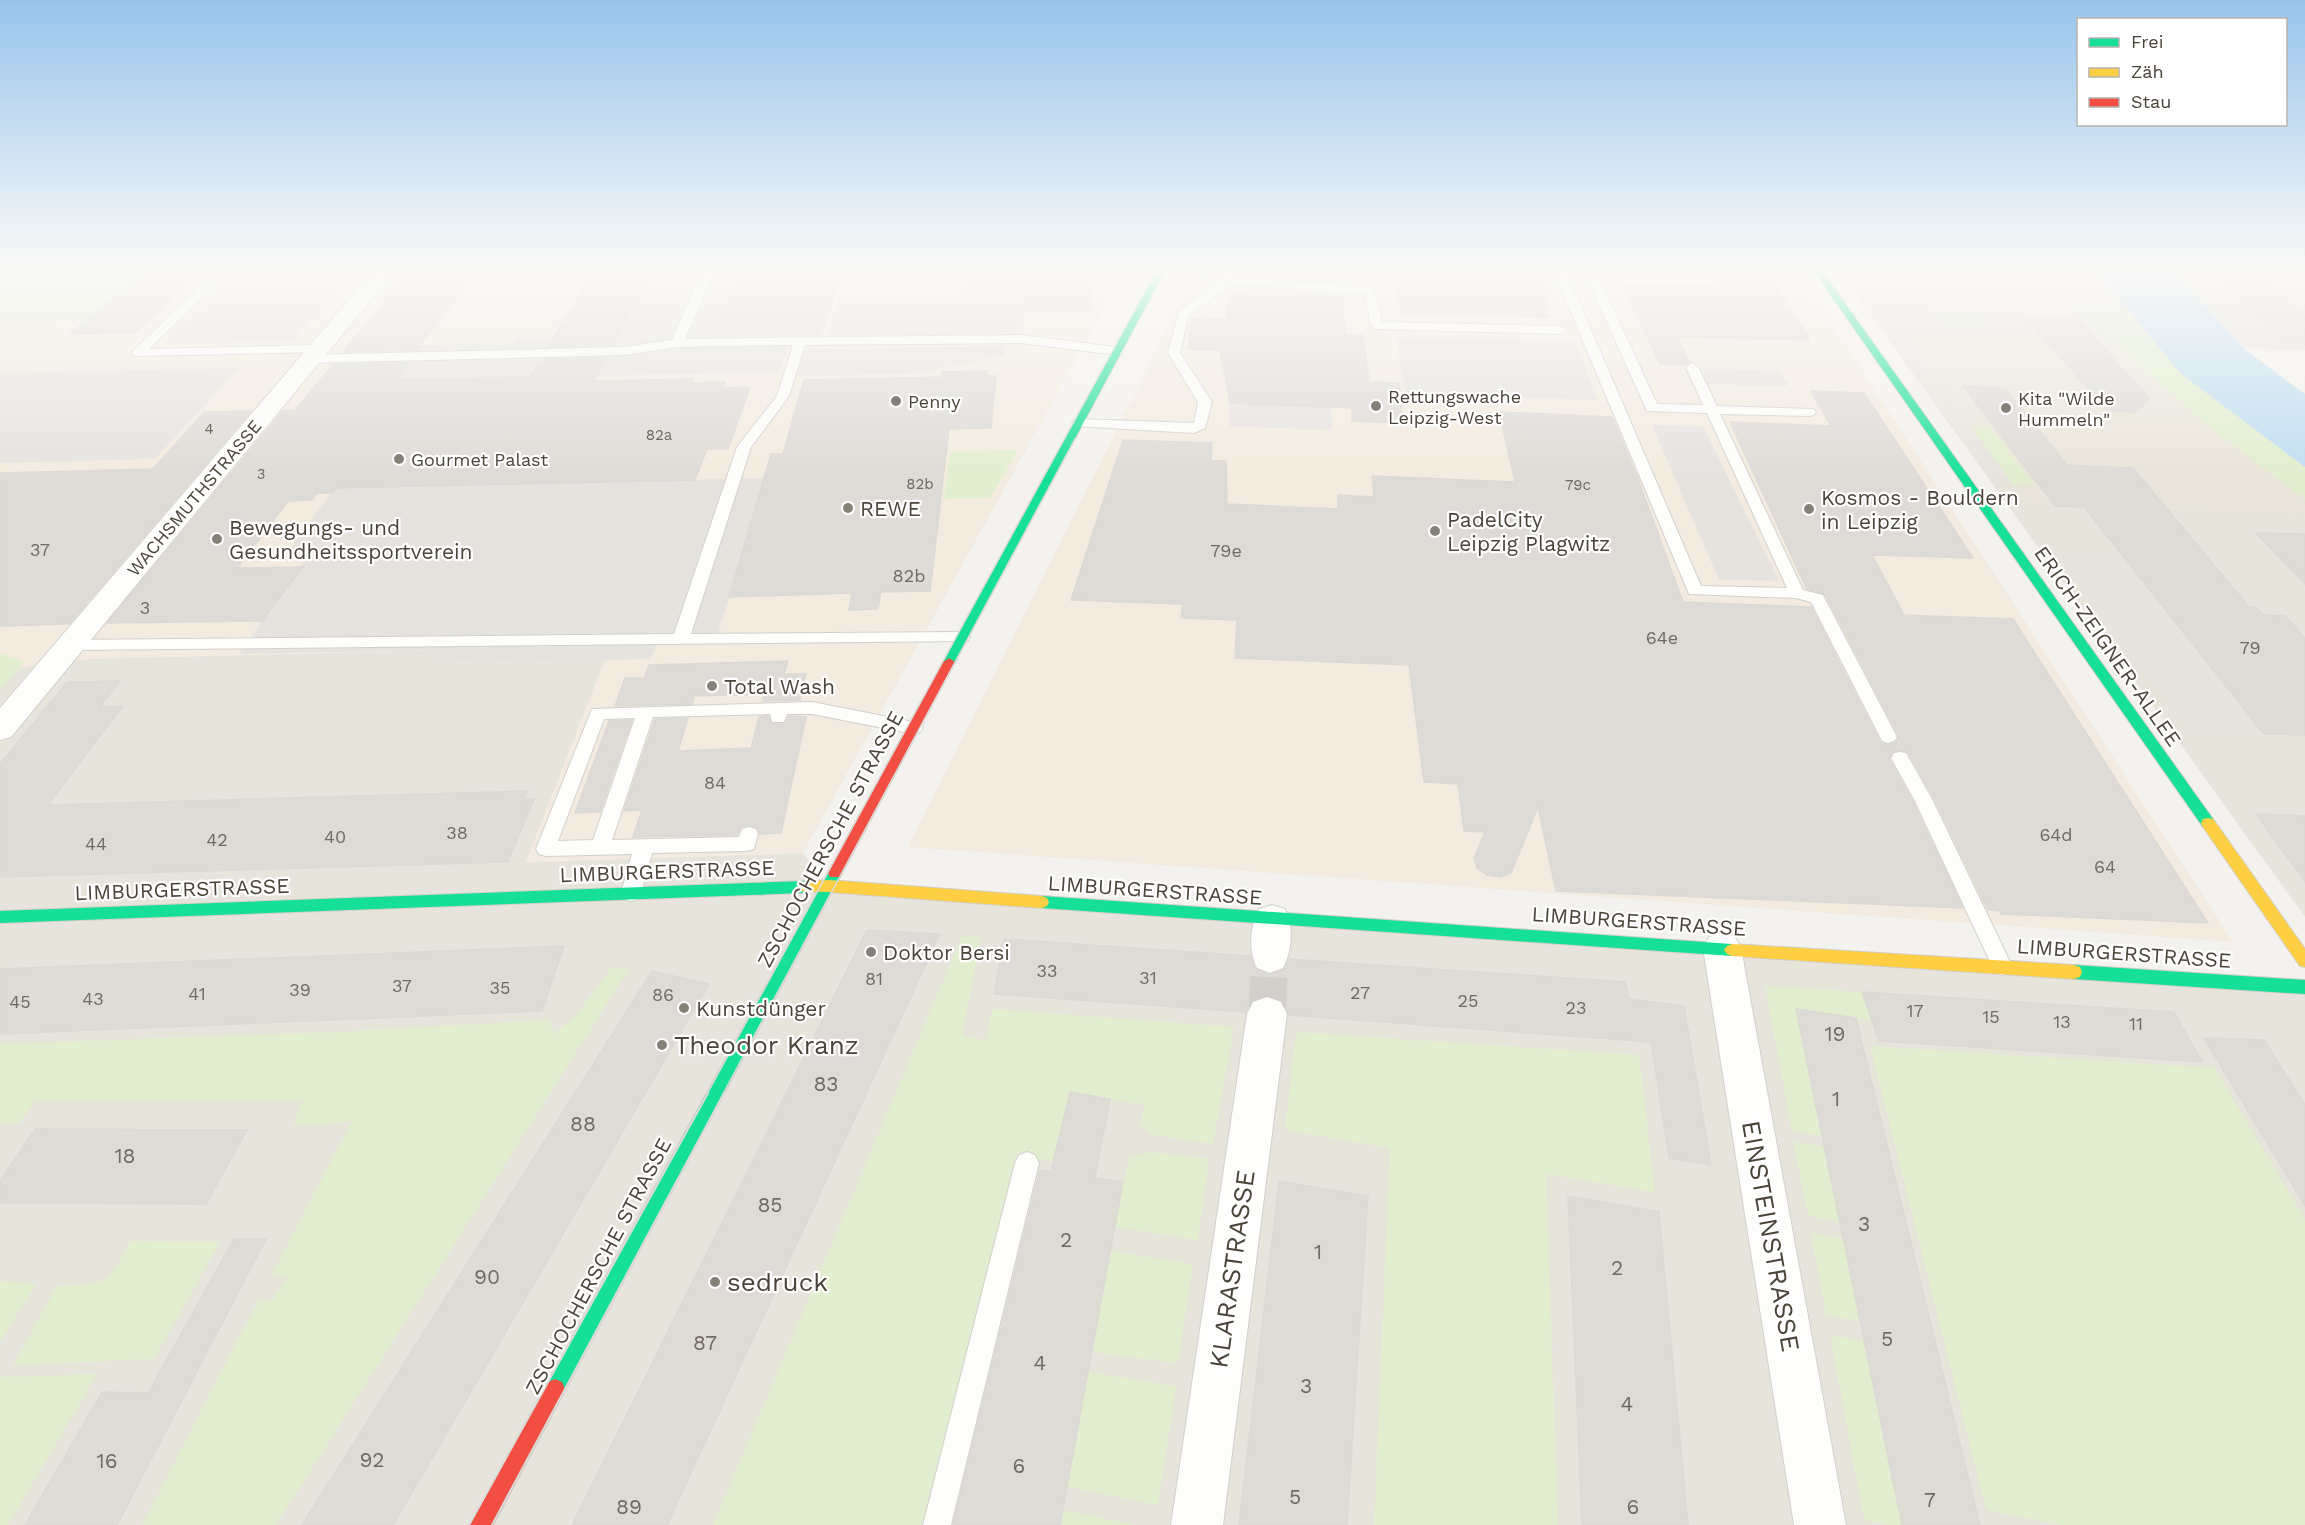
<svg xmlns="http://www.w3.org/2000/svg" width="2305" height="1525" font-family="'Work Sans',sans-serif">
	<style>
		.residential { fill: #e7e4dc }
		.commercial { fill: #f3ebdf }
		.education { fill: #eae5da }
		.green { fill: #e1eecf }
		.parking { fill: #e6e3df }
		.water { fill: #c0ddf1 }
		.building { fill: #dedbd6; stroke: #dcd9d4; stroke-width: 1.5 }
		.lines { fill: none; stroke-linecap: round; stroke-linejoin: round }
		.street-tunnel { stroke: #d2cfca; stroke-width: 37; stroke-dasharray: 37 19; stroke-linecap: butt }
		.lane-casing { stroke: #d2d0cb; stroke-width: 2 }
		.street-casing { stroke: #d2d0cb; stroke-width: 2 }
		.fast-casing { stroke: #d3cfc5; stroke-width: 2 }
		.slow-casing { stroke: #d3cfc5; stroke-width: 2 }
		.jam-casing { stroke: #d3cfc5; stroke-width: 2 }
		.lane { fill: #fdfdfc; fill-rule: evenodd }
		.street { fill: #fdfdfc; fill-rule: evenodd }
		.fast { fill: #16e098; fill-rule: evenodd }
		.slow { fill: #ffcf43; fill-rule: evenodd }
		.jam { fill: #f24e42; fill-rule: evenodd }
		.tram-far1 { stroke: #dbdbda; stroke-width: 1.5 }
		.tram { stroke: #dbdbda; stroke-width: 2 }
		.poi-dot { fill: #868178; stroke: #fff; stroke-width: 2 }
		.labels { text-anchor: middle; dominant-baseline: central; stroke-width: 4.5; stroke-linejoin: round; paint-order: stroke }
		.far-number-label { font-size: 15px; fill: #706a61 }
		.far-poi-label { font-size: 18px; fill: #4b4439; stroke: #fff; text-anchor: start }
		.far-street-label { font-size: 18px; fill: #4b4439; stroke: #fff }
		.number-label { font-size: 18px; fill: #706a61 }
		.poi-label { font-size: 21px; fill: #4b4439; stroke: #fff; text-anchor: start }
		.street-label { font-size: 21px; fill: #4b4439; stroke: #fff }
		.near-number-label { font-size: 21px; fill: #706a61 }
		.near-poi-label { font-size: 26px; fill: #4b4439; stroke: #fff; text-anchor: start }
		.near-street-label { font-size: 26px; fill: #4b4439; stroke: #fff }
	</style>
	<rect width="100%" height="100%" fill="#f4f2ee"/>
	<path class="residential" d="M 1836,267 L 2094,267 L 2180,373 L 2305,467 L 2305,917 Z
		M 2170,267 L 2305,267 L 2305,350 L 2243,348 Z
		M 443,650 L 437,664 L 605,660 L 526,862 L 803,853 L 828,886 L 2305,987 L 2305,1525 L 0,1525 L 0,668 L 86,659 Z"/>
	<path class="commercial" d="M 1127,267 L 803,853 L 526,862 L 605,660 L 436,664 L 442,650 L 86,659 L 19,668 L 0,668 L 0,268 Z
		M 1198,267 L 1795,267 L 2233,942 L 908,847 Z"/>
	<path class="education" d="M 1924,304 L 2126,309 L 2180,373 L 2305,467 L 2305,515 L 2029,505 L 1891,316 L 1933,317 Z"/>
	<path class="green" d="M 147,267 L 85,321 L 0,322 L 0,268 Z
		M 2076,308 L 2126,309 L 2180,373 L 2305,467 L 2305,499 L 2204,423 Z
		M 1953,313 L 1977,318 L 1983,324 C 1968,330 1950,327 1937,317 Z
		M 1971,427 L 1991,428 L 2034,485 L 2013,484 Z
		M 1018,450 L 990,498 L 944,499 L 950,452 Z
		M 0,653 L 24,662 L 0,690 Z
		M 962,936 L 981,937 L 962,1036 L 986,1040 L 992,1009 L 1234,1027 L 1213,1144 L 1153,1135 L 1141,1125 L 1144,1105 L 1070,1092 L 1052,1162 L 1019,1156 L 927,1525 L 713,1525 Z
		M 611,968 L 629,969 L 276,1525 L 142,1525 L 258,1301 L 272,1301 L 288,1277 L 272,1274 L 352,1121 L 332,1124 L 293,1124 L 303,1101 L 35,1101 L 20,1123 L 0,1123 L 0,1044 L 336,1032 L 549,1020 L 554,1033 L 574,1018 Z
		M 1765,986 L 1862,992 L 1872,1020 L 1797,1010 L 1822,1136 L 1792,1131 Z
		M 1296,1032 L 1639,1055 L 1655,1192 L 1546,1174 L 1558,1525 L 1374,1525 L 1390,1148 L 1285,1130 Z
		M 1870,1046 L 2215,1068 L 2305,1220 L 2305,1525 L 2062,1525 L 1986,1510 Z
		M 1793,1141 L 1824,1147 L 1840,1222 L 1808,1216 Z
		M 1147,1152 L 1209,1159 L 1198,1240 L 1115,1227 L 1129,1158 Z
		M 1811,1233 L 1844,1239 L 1860,1322 L 1826,1314 Z
		M 131,1241 L 220,1242 L 154,1359 L 13,1365 L 57,1286 C 109,1284 105,1286 131,1241 Z
		M 1110,1251 L 1193,1264 L 1178,1363 L 1092,1352 Z
		M 0,1281 L 36,1284 L 0,1342 Z
		M 1830,1334 L 1864,1342 L 1902,1525 L 1889,1525 L 1864,1520 Z
		M 1088,1372 L 1176,1386 L 1158,1505 L 1067,1487 Z
		M 97,1374 L 8,1525 L 0,1525 L 0,1377 Z
		M 1063,1510 L 1136,1525 L 1060,1525 Z"/>
	<path class="parking" d="M 244,267 L 360,267 L 293,341 L 164,344 Z
		M 693,267 L 745,267 L 719,328 L 824,327 L 821,336 L 791,337 L 779,372 L 410,379 L 401,392 L 309,394 L 344,350 L 418,349 L 421,345 L 513,343 L 517,337 L 555,337 L 556,334 L 620,332 L 652,271 L 681,271 Z
		M 1023,292 L 1022,333 L 828,336 L 840,295 Z
		M 1396,338 L 1575,342 L 1597,400 L 1406,395 Z
		M 1005,346 L 1005,355 L 933,370 L 935,373 L 798,376 L 806,350 Z
		M 239,368 L 155,459 L 0,463 L 0,373 Z
		M 1684,368 L 1780,371 L 1788,386 L 1691,384 Z
		M 1230,403 L 1331,407 L 1332,430 L 1229,426 Z
		M 1652,425 L 1703,426 L 1779,581 L 1719,580 Z
		M 764,478 L 716,641 L 658,642 L 650,659 L 605,660 L 436,664 L 442,650 L 239,654 L 307,558 L 284,558 L 335,488 Z
		M 2066,557 L 2117,558 L 2253,734 L 2194,732 Z"/>
	<path class="water" d="M 2094,267 L 2170,267 L 2243,348 L 2305,394 L 2305,467 L 2180,373 Z"/>
	<path class="building" d="M 147,267 L 208,267 L 137,332 L 70,334 Z
		M 412,267 L 479,267 L 417,350 L 343,352 Z
		M 596,267 L 654,267 L 613,345 L 548,347 Z
		M 745,267 L 843,267 L 824,327 L 718,328 Z
		M 964,267 L 1089,267 L 1091,311 L 1023,312 L 1023,292 L 963,293 Z
		M 1255,267 L 1339,267 L 1341,284 L 1255,276 Z
		M 1393,267 L 1536,267 L 1550,306 L 1546,305 L 1550,317 L 1402,314 Z
		M 1731,267 L 1764,267 L 1810,340 L 1676,337 L 1690,362 L 1685,365 L 1660,364 L 1623,284 L 1718,286 L 1709,269 L 1732,270 Z
		M 2216,272 L 2256,274 L 2305,315 L 2305,344 L 2285,343 Z
		M 1254,288 L 1342,295 L 1345,335 L 1363,335 L 1369,382 L 1399,383 L 1403,423 L 1352,421 L 1352,408 L 1230,403 L 1220,350 L 1188,349 L 1192,318 L 1227,319 L 1228,291 L 1254,291 Z
		M 2027,318 L 2078,320 L 2150,399 L 2135,412 L 2107,411 Z
		M 606,358 L 594,381 L 693,379 L 691,383 L 725,382 L 722,388 L 750,387 L 728,449 L 707,449 L 695,480 L 336,488 L 332,493 L 317,493 L 312,500 L 288,501 L 237,568 L 303,567 L 262,621 L 107,623 L 283,411 L 295,410 L 333,365 L 408,363 L 395,380 L 530,377 L 541,359 Z
		M 988,371 L 987,376 L 996,376 L 991,428 L 949,429 L 930,591 L 881,592 L 878,609 L 849,610 L 852,593 L 729,597 L 771,454 L 783,454 L 804,380 L 944,377 L 941,372 Z
		M 1963,386 L 2005,388 L 2067,465 L 2133,468 L 2249,607 L 2256,607 L 2263,615 L 2285,616 L 2305,638 L 2305,735 L 2264,734 L 2084,507 L 2055,506 Z
		M 1811,391 L 1864,393 L 1973,558 L 1872,555 L 1904,615 L 2013,619 L 2208,923 L 2001,914 L 1999,911 L 1988,910 L 1934,798 L 1908,752 L 1900,750 L 1892,752 L 1889,759 L 1912,800 L 1963,908 L 1556,891 L 1538,807 L 1511,873 L 1500,877 L 1487,875 L 1477,868 L 1474,858 L 1485,832 L 1464,831 L 1458,784 L 1424,782 L 1409,665 L 1235,658 L 1237,620 L 1181,618 L 1183,604 L 1071,600 L 1123,440 L 1212,443 L 1211,461 L 1226,461 L 1227,504 L 1338,509 L 1338,495 L 1374,497 L 1372,476 L 1515,482 L 1499,412 L 1612,417 L 1638,479 L 1683,602 L 1811,607 L 1880,742 L 1889,745 L 1896,742 L 1899,736 L 1825,594 L 1807,589 L 1730,422 L 1831,426 Z
		M 251,411 L 69,624 L 0,626 L 0,473 L 153,469 L 204,412 Z
		M 2256,533 L 2305,534 L 2305,584 Z
		M 788,661 L 784,674 L 806,674 L 800,700 L 763,701 L 764,694 L 694,696 L 692,704 L 615,706 L 625,678 L 644,678 L 649,665 Z
		M 120,681 L 100,707 L 123,706 L 48,805 L 528,791 L 524,800 L 534,799 L 508,862 L 0,877 L 0,764 L 67,682 Z
		M 768,716 L 772,724 L 785,724 L 789,716 L 806,717 L 781,833 L 760,834 L 757,827 L 748,825 L 741,827 L 737,835 L 633,837 L 642,810 L 624,811 L 655,719 L 688,718 L 678,751 L 751,748 L 759,717 Z
		M 632,720 L 600,812 L 575,813 L 609,721 Z
		M 2256,814 L 2305,816 L 2305,882 Z
		M 867,930 L 940,934 L 667,1525 L 572,1525 Z
		M 1004,939 L 1250,956 L 1255,969 L 1269,975 L 1284,970 L 1289,959 L 1625,982 L 1629,999 L 1684,1006 L 1711,1165 L 1669,1158 L 1651,1042 L 1289,1015 L 1283,1001 L 1268,995 L 1252,1000 L 1245,1012 L 994,994 Z
		M 564,946 L 542,1011 L 0,1034 L 0,969 Z
		M 652,971 L 709,984 L 393,1525 L 302,1525 Z
		M 1862,992 L 2174,1012 L 2202,1062 L 1879,1041 Z
		M 1796,1009 L 1856,1018 L 1980,1525 L 1902,1525 Z
		M 2204,1038 L 2264,1040 L 2305,1105 L 2305,1206 Z
		M 1070,1092 L 1110,1099 L 1095,1178 L 1123,1182 L 1060,1525 L 953,1525 L 1040,1170 L 1051,1171 Z
		M 35,1129 L 247,1130 L 206,1204 L 0,1203 L 0,1181 Z
		M 1279,1181 L 1368,1196 L 1347,1525 L 1239,1525 Z
		M 1568,1196 L 1659,1212 L 1688,1525 L 1582,1525 Z
		M 234,1239 L 266,1239 L 117,1525 L 25,1525 L 102,1392 L 148,1393 Z"/>
	<g class="lines">
		<path class="street-tunnel" d="M 1267,1014 L 1270,957"/>
		<g class="lane-casing">
			<path id="lane" d="M 216,267 L 228,267 L 230,270 L 149,349 L 318,345 L 324,349 L 322,352 L 134,356 L 132,353 L 134,350 L 218,270 Z
				M 705,267 L 717,267 L 685,339 L 1022,335 L 1122,348 L 1124,351 L 1122,354 L 1118,355 L 1022,343 L 805,345 L 789,396 L 751,447 L 691,634 L 962,632 L 968,633 L 970,637 L 968,641 L 71,650 L 65,649 L 63,645 L 65,641 L 71,640 L 674,634 L 737,447 L 777,396 L 793,345 L 677,347 L 625,355 L 309,363 L 303,359 L 309,355 L 625,347 L 672,340 Z
				M 1226,267 L 1238,267 L 1236,277 L 1374,289 L 1382,322 L 1560,326 L 1566,330 L 1560,334 L 1377,329 L 1371,325 L 1365,294 L 1232,284 L 1189,315 L 1180,353 L 1212,402 L 1205,428 L 1194,433 L 1074,426 L 1072,423 L 1074,420 L 1079,419 L 1194,423 L 1198,402 L 1168,353 L 1179,311 L 1219,282 L 1160,277 L 1154,274 L 1160,271 L 1225,276 Z
				M 1552,267 L 1564,267 L 1701,586 L 1787,588 L 1707,413 L 1647,411 L 1582,267 L 1594,267 L 1657,404 L 1703,405 L 1686,367 L 1692,363 L 1698,367 L 1717,406 L 1814,409 L 1816,412 L 1814,415 L 1809,416 L 1720,414 L 1803,590 L 1823,595 L 1825,599 L 1897,737 L 1894,741 L 1888,743 L 1882,741 L 1811,602 L 1796,598 L 1689,594 Z
				M 812,702 L 914,722 L 920,724 L 923,728 L 920,732 L 914,734 L 812,714 L 787,714 L 784,722 L 772,722 L 770,714 L 653,717 L 612,840 L 739,837 L 742,829 L 749,827 L 756,829 L 758,834 L 754,849 L 747,851 L 652,853 L 641,893 L 638,899 L 631,901 L 624,899 L 621,893 L 632,854 L 546,856 L 539,854 L 536,849 L 592,709 ZM 635,718 L 593,840 L 558,841 L 604,719 Z
				M 1900,752 L 1906,753 L 1932,799 L 2012,966 L 2009,972 L 2002,975 L 1995,972 L 1992,966 L 1914,799 L 1891,758 L 1894,753 Z
				M 1027,1152 L 1035,1155 L 1039,1163 L 951,1525 L 923,1525 L 1015,1163 L 1019,1155 Z"/>
		</g>
		<g class="street-casing">
			<path id="street" d="M 377,267 L 398,267 L 11,737 L 0,740 L 0,708 Z
				M 1272,905 L 1285,909 C 1294,926 1292,951 1283,968 L 1270,973 L 1257,968 C 1248,951 1250,926 1259,909 Z
				M 1722,933 L 1735,937 L 1741,948 L 1846,1525 L 1794,1525 L 1703,948 L 1709,937 Z
				M 1267,997 L 1281,1002 L 1287,1014 L 1223,1525 L 1171,1525 L 1247,1014 L 1253,1002 Z"/>
		</g>
		<g class="fast-casing">
			<path id="fast" d="M 1159,267 L 1167,267 L 955,662 L 953,665 L 945,665 L 943,662 Z
				M 1811,267 L 1819,267 L 2213,819 L 2215,823 L 2213,827 L 2203,827 Z
				M 835,867 L 840,869 L 842,873 L 562,1396 L 555,1399 L 548,1396 L 545,1389 L 548,1382 L 830,869 Z
				M 804,881 L 809,883 L 811,887 L 809,891 L 804,893 L 0,923 L 0,911 Z
				M 1042,896 L 1732,944 L 1737,946 L 1740,950 L 1737,954 L 1732,956 L 1042,908 L 1037,906 L 1035,902 L 1037,898 Z
				M 2074,965 L 2305,980 L 2305,994 L 2074,979 L 2068,977 L 2066,972 L 2068,967 Z"/>
		</g>
		<g class="slow-casing">
			<path id="slow" d="M 2208,818 L 2213,819 L 2305,949 L 2305,967 L 2300,966 L 2203,827 L 2201,823 L 2203,819 Z
				M 828,880 L 1042,896 L 1047,898 L 1049,902 L 1047,906 L 1042,908 L 828,892 L 799,891 L 797,887 L 799,883 Z
				M 1732,944 L 2074,965 L 2080,967 L 2082,972 L 2080,977 L 2074,979 L 1732,956 L 1727,954 L 1724,950 L 1727,946 Z"/>
		</g>
		<g class="jam-casing">
			<path id="jam" d="M 949,658 L 955,662 L 840,877 L 830,877 L 828,873 L 830,869 L 943,662 Z
				M 555,1379 L 562,1382 L 565,1389 L 562,1396 L 493,1525 L 470,1525 L 548,1382 Z"/>
		</g>
		<use href="#lane" class="lane"/>
		<use href="#street" class="street"/>
		<use href="#fast" class="fast"/>
		<use href="#slow" class="slow"/>
		<use href="#jam" class="jam"/>
		<path class="tram-far1" d="M 707,1094 L 1158,267
			M 723,1094 L 1075,439"/>
		<path class="tram" d="M 469,1525 L 708,1093
			M 492,1525 L 724,1093"/>
	</g>
	<linearGradient id="sky" x2="0" y2="1"><stop stop-color="#98c4ec"/><stop offset="0.56" stop-color="#faf9f7"/><stop offset="1" stop-color="#faf9f7" stop-opacity="0"/></linearGradient>
	<rect width="2305" height="480" fill="url(#sky)"/>
	<g class="poi-dot">
		<circle cx="896" cy="401" r="6"/>
		<circle cx="1376" cy="406" r="6"/>
		<circle cx="2006" cy="408" r="6"/>
		<circle cx="399" cy="459" r="6"/>
		<circle cx="848" cy="508" r="6"/>
		<circle cx="1809" cy="509" r="6"/>
		<circle cx="1435" cy="531" r="6"/>
		<circle cx="217" cy="539" r="6"/>
		<circle cx="712" cy="686" r="6"/>
		<circle cx="871" cy="952" r="6"/>
		<circle cx="684" cy="1008" r="6"/>
		<circle cx="662" cy="1045" r="6"/>
		<circle cx="715" cy="1282" r="6"/>
	</g>
	<g class="labels">
		<g class="far-number-label">
			<text x="209" y="429">4</text>
			<text x="659" y="435">82a</text>
			<text x="261" y="474">3</text>
			<text x="920" y="484">82b</text>
			<text x="1578" y="485">79c</text>
		</g>
		<g class="far-poi-label">
			<text x="1388" y="396">Rettungswache<tspan x="1388" dy="21">Leipzig-West</tspan></text>
			<text x="2018" y="398">Kita "Wilde<tspan x="2018" dy="21">Hummeln"</tspan></text>
			<text x="908" y="401">Penny</text>
			<text x="411" y="459">Gourmet Palast</text>
		</g>
		<g class="far-street-label">
			<text transform="translate(194 498) rotate(-50)">WACHSMUTHSTRASSE</text>
		</g>
		<g class="number-label">
			<text x="40" y="549">37</text>
			<text x="1226" y="550">79e</text>
			<text x="909" y="575">82b</text>
			<text x="145" y="607">3</text>
			<text x="1662" y="637">64e</text>
			<text x="2250" y="647">79</text>
			<text x="715" y="782">84</text>
			<text x="457" y="832">38</text>
			<text x="2056" y="834">64d</text>
			<text x="335" y="836">40</text>
			<text x="217" y="839">42</text>
			<text x="96" y="843">44</text>
			<text x="2105" y="866">64</text>
			<text x="1047" y="970">33</text>
			<text x="1148" y="977">31</text>
			<text x="874" y="978">81</text>
			<text x="402" y="985">37</text>
			<text x="500" y="987">35</text>
			<text x="300" y="989">39</text>
			<text x="1360" y="992">27</text>
			<text x="197" y="993">41</text>
			<text x="663" y="994">86</text>
			<text x="93" y="998">43</text>
			<text x="1468" y="1000">25</text>
			<text x="20" y="1001">45</text>
			<text x="1576" y="1007">23</text>
			<text x="1915" y="1010">17</text>
			<text x="1991" y="1016">15</text>
			<text x="2062" y="1021">13</text>
			<text x="2136" y="1023">11</text>
		</g>
		<g class="poi-label">
			<text x="1821" y="497">Kosmos - Bouldern<tspan x="1821" dy="24">in Leipzig</tspan></text>
			<text x="860" y="508">REWE</text>
			<text x="1447" y="519">PadelCity<tspan x="1447" dy="24">Leipzig Plagwitz</tspan></text>
			<text x="229" y="527">Bewegungs- und<tspan x="229" dy="24">Gesundheitssportverein</tspan></text>
			<text x="724" y="686">Total Wash</text>
			<text x="883" y="952">Doktor Bersi</text>
			<text x="696" y="1008">Kunstdünger</text>
		</g>
		<g class="street-label">
			<text transform="translate(2108 646) rotate(55)">ERICH-ZEIGNER-ALLEE</text>
			<text transform="translate(830 839) rotate(-62)">ZSCHOCHERSCHE STRASSE</text>
			<text transform="translate(667 871) rotate(-2)">LIMBURGERSTRASSE</text>
			<text transform="translate(182 889) rotate(-2)">LIMBURGERSTRASSE</text>
			<text transform="translate(1155 890) rotate(4)">LIMBURGERSTRASSE</text>
			<text transform="translate(1639 921) rotate(4)">LIMBURGERSTRASSE</text>
			<text transform="translate(2124 953) rotate(4)">LIMBURGERSTRASSE</text>
			<text transform="translate(598 1266) rotate(-62)">ZSCHOCHERSCHE STRASSE</text>
		</g>
		<g class="near-number-label">
			<text x="1835" y="1033">19</text>
			<text x="826" y="1083">83</text>
			<text x="1836" y="1098">1</text>
			<text x="583" y="1123">88</text>
			<text x="125" y="1155">18</text>
			<text x="770" y="1204">85</text>
			<text x="1864" y="1223">3</text>
			<text x="1066" y="1239">2</text>
			<text x="1318" y="1251">1</text>
			<text x="1617" y="1267">2</text>
			<text x="487" y="1276">90</text>
			<text x="1887" y="1338">5</text>
			<text x="705" y="1342">87</text>
			<text x="1040" y="1362">4</text>
			<text x="1306" y="1385">3</text>
			<text x="1627" y="1403">4</text>
			<text x="372" y="1459">92</text>
			<text x="107" y="1460">16</text>
			<text x="1019" y="1465">6</text>
			<text x="1295" y="1496">5</text>
			<text x="1930" y="1499">7</text>
			<text x="629" y="1506">89</text>
			<text x="1633" y="1506">6</text>
		</g>
		<g class="near-poi-label">
			<text x="674" y="1045">Theodor Kranz</text>
			<text x="727" y="1282">sedruck</text>
		</g>
		<g class="near-street-label">
			<text transform="translate(1771 1236) rotate(80)">EINSTEINSTRASSE</text>
			<text transform="translate(1232 1269) rotate(-82)">KLARASTRASSE</text>
		</g>
	</g>
	<rect x="2077" y="18" width="210" height="108" fill="#ffffff" stroke="#b7b4b0" stroke-width="1.5"/>
	<rect x="2089" y="38" width="30" height="9" fill="#16e098" stroke="#b7b4b0" stroke-width="1.5"/>
	<text x="2131" y="48" font-size="18" fill="#4b4439">Frei</text>
	<rect x="2089" y="68" width="30" height="9" fill="#ffcf43" stroke="#b7b4b0" stroke-width="1.5"/>
	<text x="2131" y="78" font-size="18" fill="#4b4439">Zäh</text>
	<rect x="2089" y="98" width="30" height="9" fill="#f24e42" stroke="#b7b4b0" stroke-width="1.5"/>
	<text x="2131" y="108" font-size="18" fill="#4b4439">Stau</text>
</svg>
